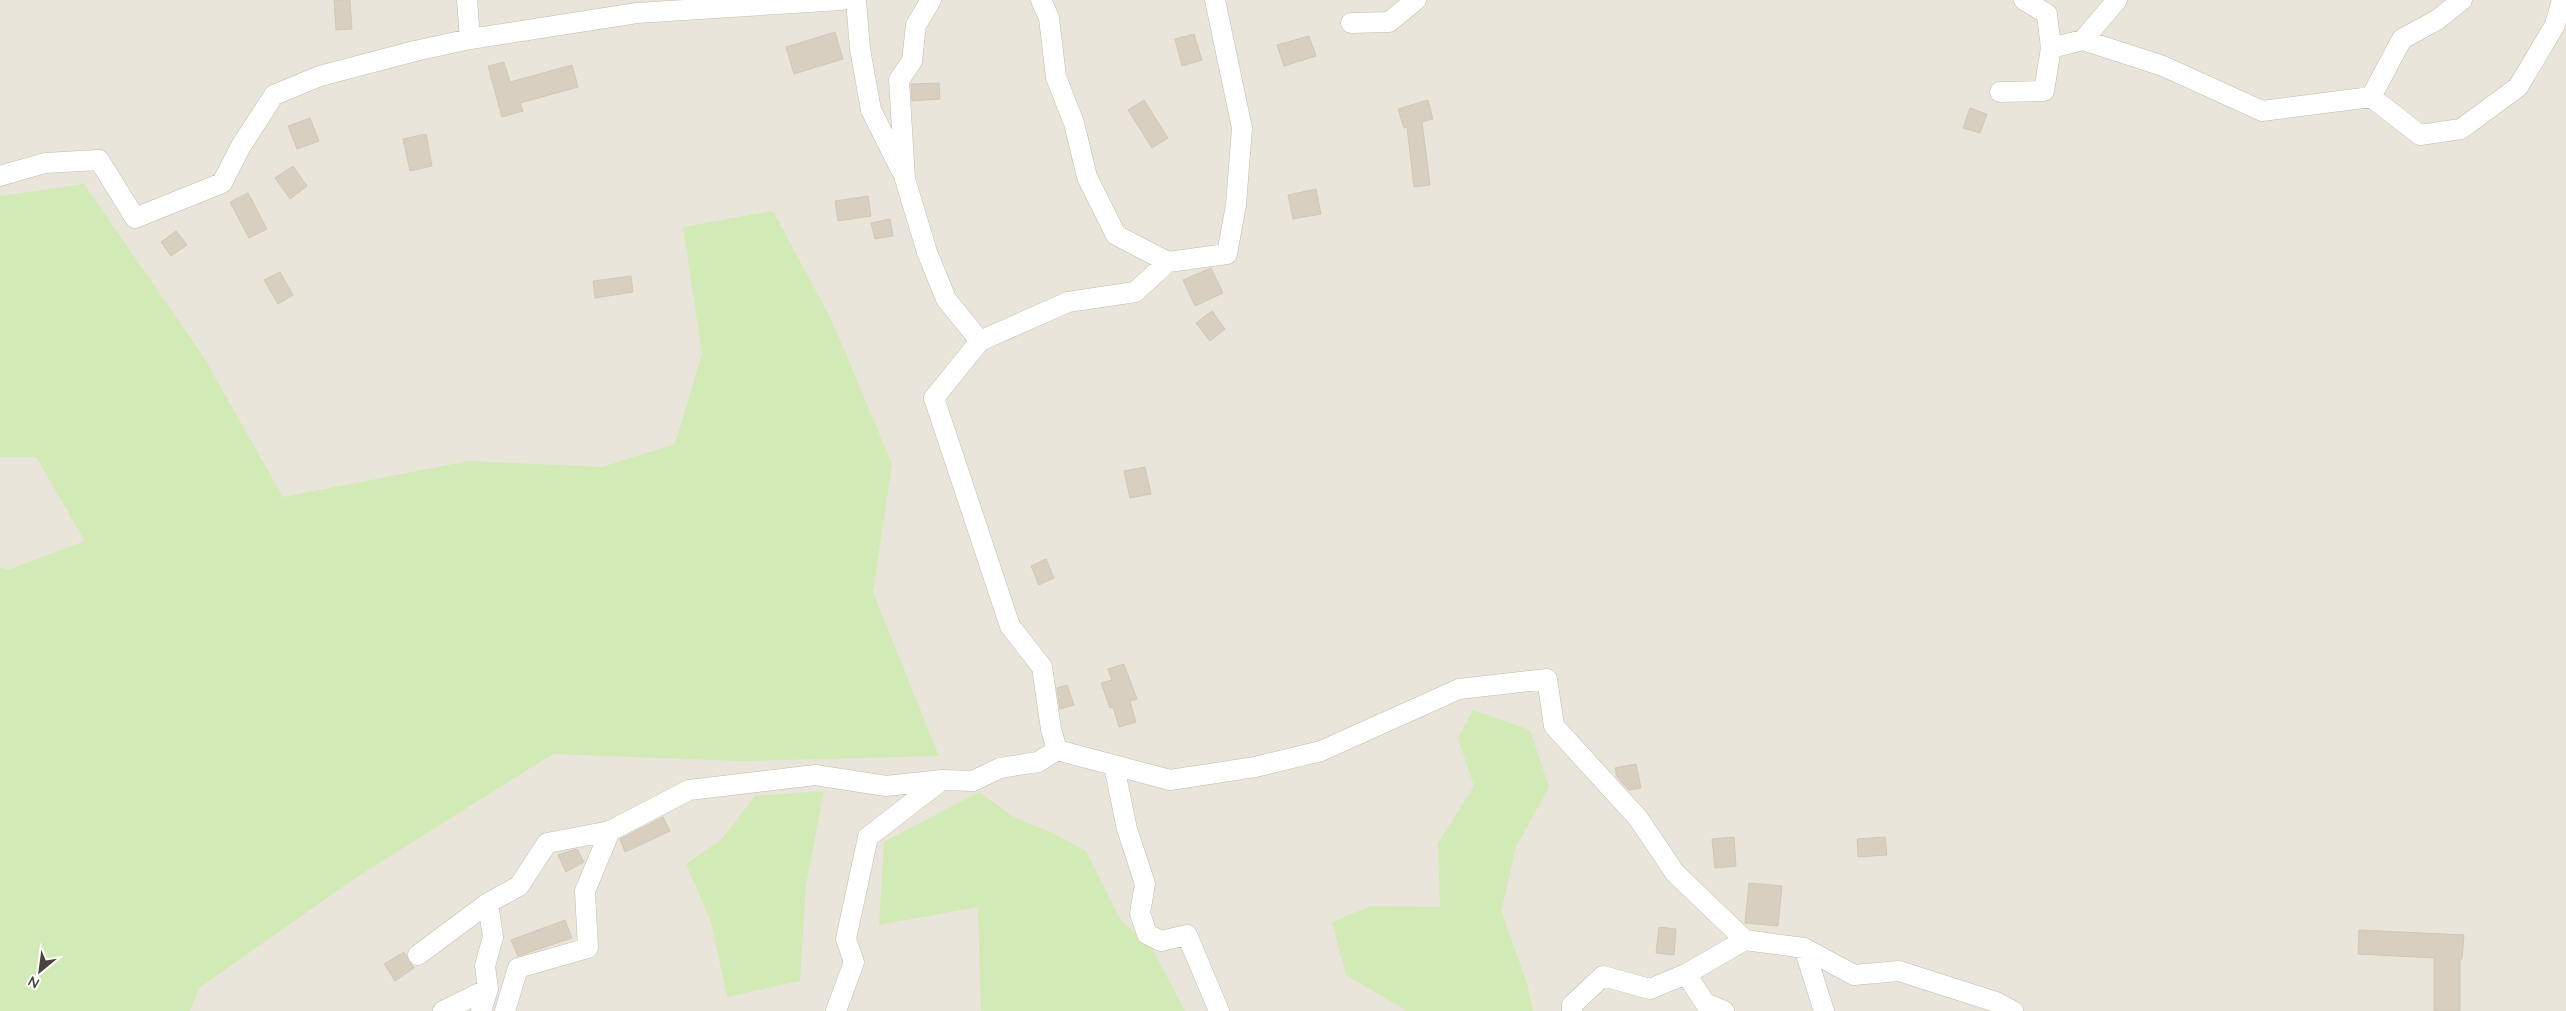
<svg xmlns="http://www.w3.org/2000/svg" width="2566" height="1011" font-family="Quicksand,sans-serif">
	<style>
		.residential { fill: #eae5da }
		.green { fill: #d2eab5 }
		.building { fill: #d8cfc1; stroke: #d3c7b4 }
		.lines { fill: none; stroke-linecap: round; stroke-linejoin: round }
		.minor-casing { stroke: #c2bbae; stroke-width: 21 }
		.minor { stroke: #fff; stroke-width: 20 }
	</style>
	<rect width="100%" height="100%" fill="#f6f3ec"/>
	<path class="residential" d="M 0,0 L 2566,0 L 2566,1011 L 0,1011 Z"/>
	<path class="green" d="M 84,184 L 203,356 L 283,497 L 469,461 L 602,467 L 675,444 L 702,354 L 683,227 L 773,211 L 832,321 L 892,464 L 873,592 L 939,756 L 740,761 L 553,754 L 357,877 L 199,988 L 190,1011 L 0,1011 L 0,567 L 8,570 L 85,541 L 36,457 L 0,457 L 0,196 Z
		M 1473,710 L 1530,730 L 1549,787 L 1516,847 L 1501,911 L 1527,983 L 1533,1011 L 1407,1011 L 1346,975 L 1332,922 L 1371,906 L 1440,907 L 1438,843 L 1474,786 L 1458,738 Z
		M 824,791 L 806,885 L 800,981 L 727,997 L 711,922 L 686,864 L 721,840 L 755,796 Z
		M 979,792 L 1012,816 L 1050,832 L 1086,851 L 1120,919 L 1153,950 L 1185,1011 L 981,1011 L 978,907 L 879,925 L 884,842 Z"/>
	<path class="building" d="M 334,0 L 350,0 L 352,29 L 336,30 Z
		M 835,32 L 843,59 L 794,74 L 786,47 Z
		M 1194,34 L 1202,60 L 1182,66 L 1175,39 Z
		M 1309,36 L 1316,56 L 1284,66 L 1277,45 Z
		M 504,62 L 510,82 L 572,65 L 578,87 L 520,103 L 523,111 L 502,117 L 488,66 Z
		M 939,83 L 940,99 L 912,101 L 911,84 Z
		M 1144,100 L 1168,138 L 1152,148 L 1128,110 Z
		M 1428,100 L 1433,119 L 1422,122 L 1430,185 L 1414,187 L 1407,127 L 1404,128 L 1398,109 Z
		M 1970,108 L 1987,114 L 1980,133 L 1963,128 Z
		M 310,118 L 319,141 L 297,149 L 288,126 Z
		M 426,134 L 432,166 L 410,171 L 403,139 Z
		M 293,166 L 307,186 L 290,199 L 275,178 Z
		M 1316,189 L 1321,214 L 1293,219 L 1288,195 Z
		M 248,193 L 267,229 L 249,238 L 230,202 Z
		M 868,196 L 871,216 L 838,221 L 835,201 Z
		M 890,219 L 893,236 L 875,239 L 871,223 Z
		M 176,231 L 187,245 L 171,256 L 161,242 Z
		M 1211,268 L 1223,293 L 1195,306 L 1183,280 Z
		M 280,272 L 293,295 L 278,304 L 264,280 Z
		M 631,276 L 633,292 L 595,298 L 593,281 Z
		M 1212,311 L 1225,329 L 1210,341 L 1196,323 Z
		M 1145,467 L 1151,494 L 1130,498 L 1124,471 Z
		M 1046,559 L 1054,578 L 1039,585 L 1031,566 Z
		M 1124,664 L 1137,699 L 1130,701 L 1136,722 L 1119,727 L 1113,707 L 1110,708 L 1101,683 L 1112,680 L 1108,669 Z
		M 1067,685 L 1074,705 L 1060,709 L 1057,688 Z
		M 1636,764 L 1641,788 L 1629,790 L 1617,777 L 1615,768 Z
		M 663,817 L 670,831 L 625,852 L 620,839 Z
		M 1734,837 L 1736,866 L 1715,868 L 1712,839 Z
		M 1885,837 L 1887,855 L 1858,857 L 1857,839 Z
		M 577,849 L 584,862 L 566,872 L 558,855 Z
		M 1749,883 L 1782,886 L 1778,926 L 1745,923 Z
		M 565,920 L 572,938 L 518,956 L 511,940 Z
		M 1659,927 L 1676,929 L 1674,955 L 1656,953 Z
		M 2359,930 L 2464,935 L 2462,959 L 2460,959 L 2460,1011 L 2434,1011 L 2434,958 L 2358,954 Z
		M 404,952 L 414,968 L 395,981 L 384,964 Z"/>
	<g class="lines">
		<g class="minor-casing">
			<path id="minor" d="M 467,0 L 470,39
				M 856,0 L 860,49 L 871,110 L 901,170
				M 931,0 L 916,25 L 912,61 L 899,80 L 905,179 L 927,252 L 946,299 L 980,341
				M 1041,0 L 1049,18 L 1056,77 L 1074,123 L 1087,177 L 1116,235 L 1168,262 L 1227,254 L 1236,205 L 1242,128 L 1215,0
				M 1351,23 L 1389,22 L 1416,0
				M 2083,40 L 2163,66 L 2262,111 L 2371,97 L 2420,135 L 2461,129 L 2518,87 L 2555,25 L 2562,0
				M 2051,48 L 2083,40 L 2117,0
				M 2000,92 L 2044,91 L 2051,48 L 2047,14 L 2024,0
				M 2371,97 L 2402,39 L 2437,20 L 2462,0
				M 0,176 L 45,163 L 99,160 L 135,218 L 222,183 L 241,146 L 274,95 L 320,76 L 415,51 L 470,39 L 637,13 L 842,0
				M 1168,262 L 1135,292 L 1068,302 L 980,341 L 934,398 L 1010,626 L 1042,667 L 1051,729 L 1057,750 L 1170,780 L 1255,767 L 1321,751 L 1459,689 L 1547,679 L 1554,726 L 1638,818 L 1675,873 L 1745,940 L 1804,948 L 1854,975 L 1899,971 L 1996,1002 L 2013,1011
				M 1114,766 L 1127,829 L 1145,884 L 1140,913 L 1147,934 L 1161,941 L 1187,935 L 1219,1011
				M 1804,948 L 1824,1011
				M 418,955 L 488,903
				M 488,989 L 485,966 L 493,937 L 488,903 L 519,886 L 547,843 L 610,831 L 689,790 L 815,775 L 886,786 L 942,780
				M 443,1011 L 488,989 L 481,1011
				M 505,1011 L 518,968 L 588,948 L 585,891 L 610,831
				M 836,1011 L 854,962 L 846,939 L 868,837 L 942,780 L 973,781 L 1000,768 L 1038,762 L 1057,750
				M 1572,1011 L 1572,1005 L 1603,976 L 1650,989 L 1686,974
				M 1724,1011 L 1705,1003 L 1686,974 L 1745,940"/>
		</g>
		<use href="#minor" class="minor"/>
	</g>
	<g transform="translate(40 971) rotate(209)" stroke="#ffffff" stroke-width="4" paint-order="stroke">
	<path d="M0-4L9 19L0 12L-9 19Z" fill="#4b4439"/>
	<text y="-8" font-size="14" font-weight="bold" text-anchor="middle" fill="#4b4439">N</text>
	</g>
</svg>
